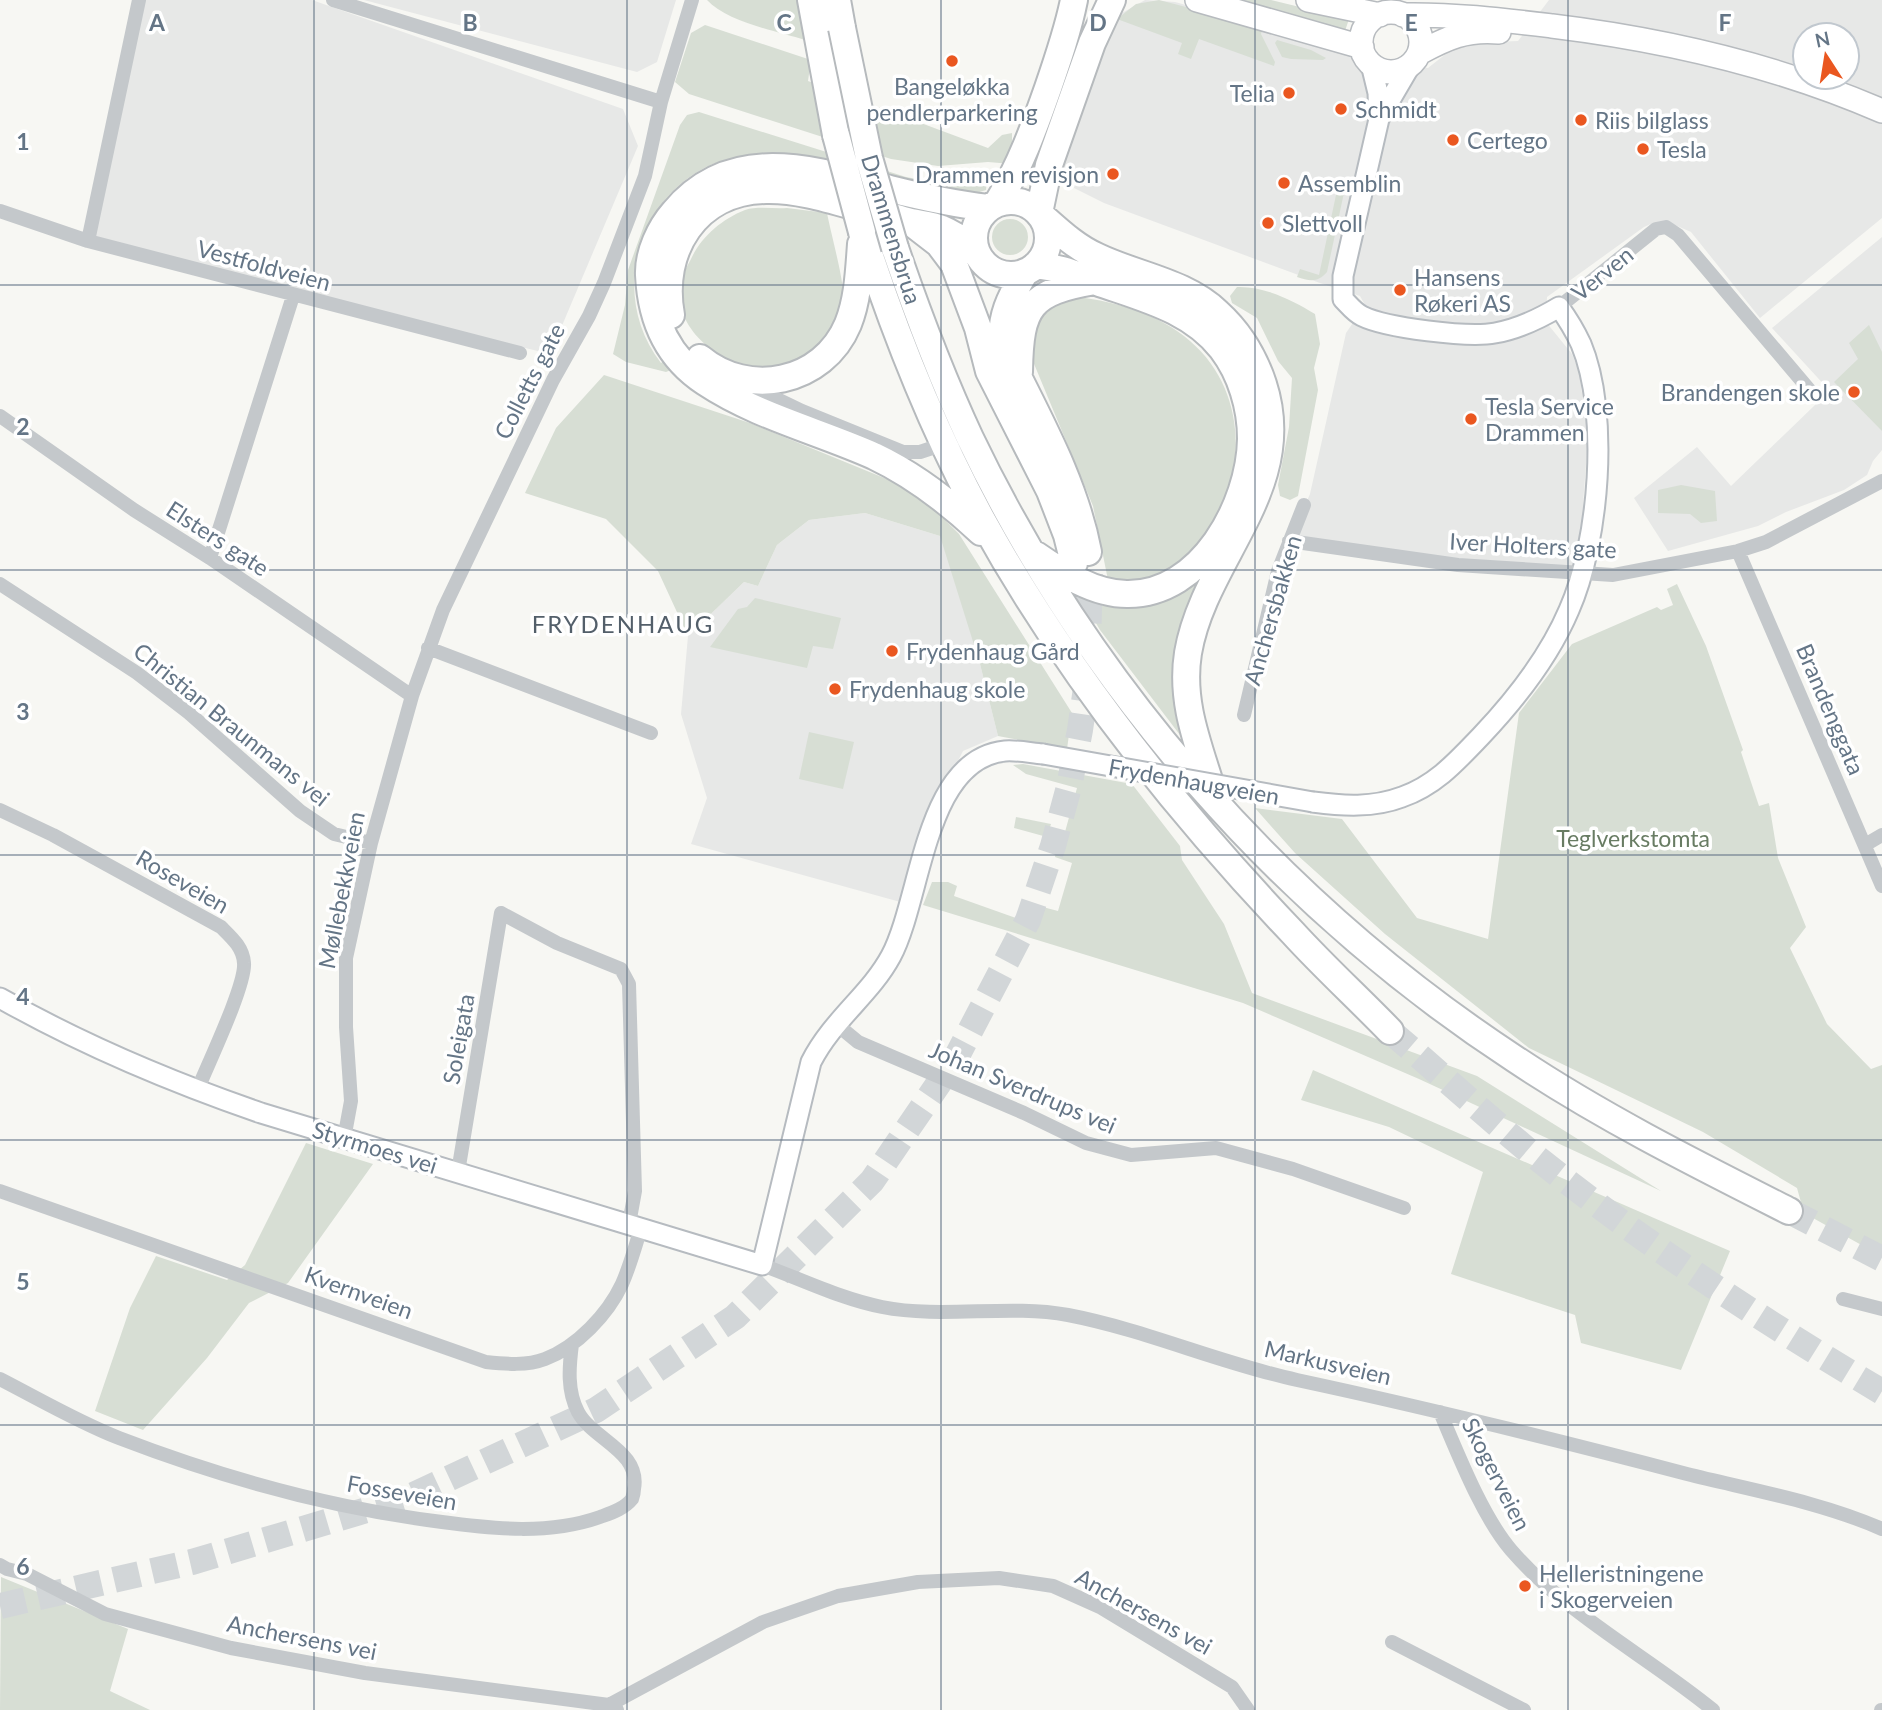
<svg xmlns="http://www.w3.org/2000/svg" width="1882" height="1710" font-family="Lato,sans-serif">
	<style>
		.built { fill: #e7e8e7; fill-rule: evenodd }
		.green { fill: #d7ded4 }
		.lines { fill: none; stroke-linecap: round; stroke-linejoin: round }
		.highway-tunnel { stroke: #d2d6d8; stroke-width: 26; stroke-dasharray: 26 13; stroke-linecap: butt }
		.secondary-casing { stroke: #b6bbc0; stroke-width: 23 }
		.primary-casing { stroke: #b7bbbf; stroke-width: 26 }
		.highway-casing { stroke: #b6babd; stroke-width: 30 }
		.street { stroke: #c4c8cb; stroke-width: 14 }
		.secondary { stroke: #fff; stroke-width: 19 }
		.primary { stroke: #fff; stroke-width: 23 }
		.highway { stroke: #fff; stroke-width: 26 }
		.secondary-bridge-casing { stroke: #b6bbc0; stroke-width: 23; stroke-linecap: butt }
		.highway-bridge-casing { stroke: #b6babd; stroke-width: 30; stroke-linecap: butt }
		.secondary-bridge { stroke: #fff; stroke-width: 19 }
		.highway-bridge { stroke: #fff; stroke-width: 26 }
		.grid { fill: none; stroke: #647586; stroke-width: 2; stroke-opacity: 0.55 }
		.poi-dot { fill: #ea5720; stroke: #fff; stroke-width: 2.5 }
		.labels { text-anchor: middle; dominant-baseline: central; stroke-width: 7; stroke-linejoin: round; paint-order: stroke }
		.poi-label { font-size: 23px; fill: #647586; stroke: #fff; text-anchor: start }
		.street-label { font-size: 23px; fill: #647586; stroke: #fff }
		.park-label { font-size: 23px; fill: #687c63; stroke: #fff }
		.neighbourhood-label { font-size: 24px; letter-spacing: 2px; fill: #535f6a; stroke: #fff }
		.grid-label { font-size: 23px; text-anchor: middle; font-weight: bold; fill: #647586; stroke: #fff; stroke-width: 7; stroke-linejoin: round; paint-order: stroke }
	</style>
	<rect width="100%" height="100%" fill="#f7f7f3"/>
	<path class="built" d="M 139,0 L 312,0 L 623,109 L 638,146 L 550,354 L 88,241 Z
		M 364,0 L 676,0 L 657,62 L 637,72 Z
		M 1145,0 L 1175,2 L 1296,35 L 1338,52 L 1428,68 L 1447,53 L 1469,43 L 1518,41 L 1549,0 L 1882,0 L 1882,218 L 1760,318 L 1691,232 L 1668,222 L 1653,223 L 1644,227 L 1547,297 L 1546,322 L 1572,354 L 1579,371 L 1588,438 L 1583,504 L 1584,572 L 1289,541 L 1310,494 L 1346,333 L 1365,305 L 1360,296 L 1320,283 L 1104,203 L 1056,179 L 1101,44 L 1122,13 ZM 1805,35 L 1847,35 L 1847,77 L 1805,77 Z
		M 1882,237 L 1882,450 L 1873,461 L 1867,475 L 1844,490 L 1786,512 L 1758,526 L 1668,551 L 1634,498 L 1697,447 L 1731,486 L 1814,406 L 1828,389 L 1772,328 Z
		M 865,513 L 940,536 L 980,577 L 980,664 L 998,736 L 963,751 L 936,805 L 904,903 L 691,844 L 707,798 L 681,714 L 688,636 L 744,582 L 758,586 L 777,545 L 809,520 Z"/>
	<path class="green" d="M 707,0 L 800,0 L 805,40 C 776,31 727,22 707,0 Z
		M 1159,0 L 1263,27 L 1261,34 L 1275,62 L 1274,66 L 1199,39 L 1191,59 L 1178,54 L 1182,43 L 1117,19 L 1136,4 Z
		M 1235,0 L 1271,0 L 1349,19 L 1345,31 Z
		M 705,25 L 811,60 L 808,81 L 988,148 L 1002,135 L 1012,133 L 1012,164 L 988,162 L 938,166 L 891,159 L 689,94 L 675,82 L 691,33 Z
		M 1277,40 L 1311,50 L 1326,58 L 1323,60 L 1291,59 L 1282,57 L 1275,43 Z
		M 699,112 L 906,177 L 943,184 L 987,179 L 986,190 L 970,195 L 764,158 C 744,158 724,158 706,167 C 634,204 611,299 661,363 L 665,360 L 671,370 L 666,372 L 626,362 L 613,354 L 625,305 L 628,270 L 680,125 L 687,115 Z
		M 1341,187 L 1345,188 L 1327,272 C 1318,283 1309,281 1297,277 L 1300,269 L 1319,275 L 1336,195 Z
		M 787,208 L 827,213 C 830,230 845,284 843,297 C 837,332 800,373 763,370 C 721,367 667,325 682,278 C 684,271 688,265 691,259 C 701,237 722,219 745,210 C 757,206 774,209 787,208 Z
		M992 237a18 18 0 1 1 36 0a18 18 0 1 1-36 0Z
		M 1237,287 C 1264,286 1292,300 1315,314 L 1320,344 L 1314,368 L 1318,390 L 1298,496 L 1290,500 L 1280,496 L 1278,485 L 1289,427 L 1292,378 L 1278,361 L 1257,318 L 1232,303 L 1230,296 Z
		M 1078,297 C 1117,302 1159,314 1190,341 C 1244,387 1248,466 1214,526 C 1209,534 1200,542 1193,549 C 1182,561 1167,576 1150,580 C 1136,583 1122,581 1108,580 L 1093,506 L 1032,359 L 1035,331 L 1047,308 L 1061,299 Z
		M 1869,325 L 1882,352 L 1882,431 L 1834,382 L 1858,359 L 1849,343 Z
		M 604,375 L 750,423 L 916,491 L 959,534 L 1072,713 L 1067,749 L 998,736 L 980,664 L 940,536 L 865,513 L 809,520 L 777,545 L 758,586 L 744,582 L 688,636 L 658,571 L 606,519 L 525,493 L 556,428 Z
		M 1681,485 L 1715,491 L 1717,521 L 1701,523 L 1690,514 L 1658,513 L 1658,490 Z
		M 1197,579 L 1202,583 L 1183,739 L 1100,630 L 1086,606 L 1134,605 Z
		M 1677,584 L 1706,646 L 1743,750 L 1741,752 L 1759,806 L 1769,803 L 1778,858 L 1806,927 L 1790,948 L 1827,1024 L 1871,1069 L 1882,1065 L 1882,1249 L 1865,1247 L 1804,1213 L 1797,1188 L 1703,1132 L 1529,1048 L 1385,934 L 1295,853 L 1255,808 L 1342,819 L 1417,918 L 1488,939 L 1519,713 L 1572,644 L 1657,607 L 1661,610 L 1673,605 L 1667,589 Z
		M 755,598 L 841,618 L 833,649 L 813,646 L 807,668 L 710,647 L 738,609 L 747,607 Z
		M 809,732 L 854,742 L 843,789 L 799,779 Z
		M 1023,764 L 1132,784 L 1180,846 L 1182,860 L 1224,924 L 1252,993 L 1477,1076 L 1661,1191 L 1419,1079 L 1243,1003 L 923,905 L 932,882 L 948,882 L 957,886 L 954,896 L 1033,924 L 1039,906 L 1058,911 L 1072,863 L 1055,857 L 1058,840 L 1014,828 L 1016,817 L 1051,824 L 1050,827 L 1065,832 L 1077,788 L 1026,774 L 1013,765 Z
		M 1313,1070 L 1730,1251 L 1681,1370 L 1581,1343 L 1575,1315 L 1451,1274 L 1483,1172 L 1389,1127 L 1301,1100 Z
		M 306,1143 L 373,1164 L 288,1283 L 249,1303 L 207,1358 L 143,1430 L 95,1411 L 130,1308 L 156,1256 L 227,1280 L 245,1265 Z
		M 1,1577 L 128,1629 L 110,1691 L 150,1710 L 0,1710 Z"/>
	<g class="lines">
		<path class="highway-tunnel" d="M 1390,1031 C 1437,1071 1483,1113 1531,1153 C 1641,1242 1760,1319 1882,1392
			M 1789,1211 L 1882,1259
			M 0,1606 L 192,1562 L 407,1498 L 596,1410 L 735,1317 L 872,1181 L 956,1058 L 1028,920 L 1053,846 L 1069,787 L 1080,730 L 1087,681 L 1090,574"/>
		<g class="secondary-casing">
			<path id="secondary" d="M 1379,119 L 1410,66
				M 1313,802 C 1343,806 1373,808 1402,797 C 1436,785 1457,761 1481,736 C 1516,699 1549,657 1569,610 C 1599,543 1610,413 1581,344 C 1575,331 1567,318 1559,307 C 1539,319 1518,329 1495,333 C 1469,338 1386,328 1362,316 C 1354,312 1349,305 1343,299 L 1343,276 L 1379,119 L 1378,93 L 1371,64
				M 0,998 C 83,1045 171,1082 261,1113 L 762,1265 L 811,1062 C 833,1019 870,995 891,956 C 922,898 924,759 1005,751 C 1017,750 1031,753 1043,754"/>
		</g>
		<g class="primary-casing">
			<path id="primary" d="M 1197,0 L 1362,47
				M 1308,0 L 1380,15
				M1361 42a30 30 0 1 1 60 0a30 30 0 1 1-60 0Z
				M 1403,15 C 1453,14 1502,20 1552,26 C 1667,40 1776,65 1882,111
				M 1419,53 C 1447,38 1466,29 1499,32"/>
		</g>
		<g class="highway-casing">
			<path id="highway" d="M 811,0 L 836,135
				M 837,0 L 842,28
				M974 238a37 37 0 1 1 74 0a37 37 0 1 1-74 0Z
				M 998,202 C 1020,166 1034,128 1048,88 C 1058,59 1068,30 1074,0
				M 1039,213 L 1049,165 L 1092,43 L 1112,0
				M 1043,217 C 1060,232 1077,248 1098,257 C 1138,276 1186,282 1218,313 C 1240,333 1254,357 1263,384 C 1297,488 1204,558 1188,653 C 1180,703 1199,746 1213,793
				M 917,227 L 939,244 L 954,264 L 978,328 L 989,371 L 1050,491 L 1067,535 L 1074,563
				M 862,232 C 894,331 932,428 982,520 C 1066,672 1174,808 1293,933 C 1324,967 1358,998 1390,1031
				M 895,248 C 917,312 941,376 970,438 C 1090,689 1283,907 1515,1059 C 1602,1117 1696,1164 1789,1211
				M 1025,272 C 1011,296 999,318 1003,346 C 1035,413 1074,478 1088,552
				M 671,315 C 659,251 696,191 766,190 C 802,189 840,203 875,212 C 887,215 899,219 911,222 C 921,224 933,225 942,229 C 954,234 964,241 974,248
				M 700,358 C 748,398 823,384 848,324 C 858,299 859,271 861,244
				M 1019,372 C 1020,306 1030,292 1095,281
				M 981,532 C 949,502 914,475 874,456 C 818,431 756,416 705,382 C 667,357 651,319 649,275 C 648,253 660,228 674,212 C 732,142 815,170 890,189 C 922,197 955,204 988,208
				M 1036,555 C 1062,573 1094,594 1127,594 C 1201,595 1250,505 1251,439 C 1251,407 1241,374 1222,349 C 1191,309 1142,298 1097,282 C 1074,274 1061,268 1036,265"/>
		</g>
		<path class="street" d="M 333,0 L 661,102
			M 0,211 L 88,241 L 520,353
			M 88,241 L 139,0
			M 1559,307 L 1656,229 L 1666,227 L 1678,235 L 1812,393
			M 748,385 L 802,411 L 903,452 L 920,452 L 944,444
			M 0,416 L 134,510 L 210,558 L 412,696
			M 1289,541 L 1458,565 L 1613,575 L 1738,551 L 1766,542 L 1882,481
			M 1738,551 L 1882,886
			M 210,558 L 293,296
			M 0,584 L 137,673 L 189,713 L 300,811 L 334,834 L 371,843
			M 428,648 L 651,733
			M 1244,715 L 1278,571 L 1304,505
			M 0,810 L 53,835 L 221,927 C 231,937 243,947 244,963 C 246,985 207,1066 197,1091
			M 1865,845 L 1882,835
			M 835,1023 L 858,1042 L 1024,1113 L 1086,1143 L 1131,1155 L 1216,1148 L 1293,1169 L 1404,1208
			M 344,1139 L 351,1101 L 346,1027 L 346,958 L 371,843 L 412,696 L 443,610 L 553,380 L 589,316 L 604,283 L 645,176 L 661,102 L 692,0
			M 458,1172 L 501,913 L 557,943 L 621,969 L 629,984 L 635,1191 L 629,1224
			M 0,1191 L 486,1362 C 506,1364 527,1366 545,1359 C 577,1347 608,1314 622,1284 C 630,1266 635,1247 641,1228
			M 762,1265 C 801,1279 841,1299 882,1307 C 943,1319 1007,1304 1068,1315 C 1146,1330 1219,1363 1297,1380 C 1428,1408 1557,1440 1687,1474 C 1751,1490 1821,1502 1882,1529
			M 1843,1299 L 1882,1309
			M 0,1379 C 39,1399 78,1422 119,1438 C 223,1478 332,1508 442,1522 C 494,1529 549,1535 600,1517 C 611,1513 624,1509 632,1499 C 633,1496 634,1492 634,1489 C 641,1451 593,1440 578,1412 C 567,1391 569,1367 572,1344
			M 1440,1412 C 1458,1454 1482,1516 1511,1550 C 1567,1615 1647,1656 1713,1710
			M 0,1565 L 7,1569 L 27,1574 L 105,1614 L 231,1648 L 365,1673 L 609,1705 L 617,1710
			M 1392,1642 L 1524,1710
			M 609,1705 L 763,1622 L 838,1596 L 918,1582 L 999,1578 L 1053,1586 L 1100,1607 L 1232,1687 L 1248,1710
			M 1881,1710 L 1882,1710"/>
		<use href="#secondary" class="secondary"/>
		<use href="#primary" class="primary"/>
		<use href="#highway" class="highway"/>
		<g class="secondary-bridge-casing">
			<path id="secondary-bridge" d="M 1043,754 L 1313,802"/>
		</g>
		<g class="highway-bridge-casing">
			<path id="highway-bridge" d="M 842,28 L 869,158 L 895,248
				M 836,135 L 862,232"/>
		</g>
		<use href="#secondary-bridge" class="secondary-bridge"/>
		<use href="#highway-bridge" class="highway-bridge"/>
	</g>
	<path class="grid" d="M 314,0 L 314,1710M 627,0 L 627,1710M 941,0 L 941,1710M 1255,0 L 1255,1710M 1568,0 L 1568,1710M 0,285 L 1882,285M 0,570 L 1882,570M 0,855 L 1882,855M 0,1140 L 1882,1140M 0,1425 L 1882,1425"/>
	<g class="poi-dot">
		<circle cx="952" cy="61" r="7"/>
		<circle cx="1289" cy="93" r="7"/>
		<circle cx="1341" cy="109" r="7"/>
		<circle cx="1581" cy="120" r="7"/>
		<circle cx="1453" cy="140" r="7"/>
		<circle cx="1643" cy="149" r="7"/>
		<circle cx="1113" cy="174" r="7"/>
		<circle cx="1284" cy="183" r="7"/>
		<circle cx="1268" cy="223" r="7"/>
		<circle cx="1400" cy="290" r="7"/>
		<circle cx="1854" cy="392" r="7"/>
		<circle cx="1471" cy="419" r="7"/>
		<circle cx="892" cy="651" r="7"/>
		<circle cx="835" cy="689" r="7"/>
		<circle cx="1525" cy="1586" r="7"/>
	</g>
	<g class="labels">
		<g class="poi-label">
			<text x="952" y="86" text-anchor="middle">Bangeløkka<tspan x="952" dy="26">pendlerparkering</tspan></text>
			<text x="1275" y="93" text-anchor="end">Telia</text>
			<text x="1355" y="109">Schmidt</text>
			<text x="1595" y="120">Riis bilglass</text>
			<text x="1467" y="140">Certego</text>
			<text x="1657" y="149">Tesla</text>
			<text x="1099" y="174" text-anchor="end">Drammen revisjon</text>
			<text x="1298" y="183">Assemblin</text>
			<text x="1282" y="223">Slettvoll</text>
			<text x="1414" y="277">Hansens<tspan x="1414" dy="26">Røkeri AS</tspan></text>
			<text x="1840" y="392" text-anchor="end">Brandengen skole</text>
			<text x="1485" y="406">Tesla Service<tspan x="1485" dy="26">Drammen</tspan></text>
			<text x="906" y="651">Frydenhaug Gård</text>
			<text x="849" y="689">Frydenhaug skole</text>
			<text x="1539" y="1573">Helleristningene<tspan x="1539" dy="26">i Skogerveien</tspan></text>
		</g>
		<g class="street-label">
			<text transform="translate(892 229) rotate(73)">Drammensbrua</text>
			<text transform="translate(264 265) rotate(15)">Vestfoldveien</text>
			<text transform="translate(1602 273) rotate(-39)">Verven</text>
			<text transform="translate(529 381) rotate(-63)">Colletts gate</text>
			<text transform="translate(218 538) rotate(33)">Elsters gate</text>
			<text transform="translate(1533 545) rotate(3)">Iver Holters gate</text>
			<text transform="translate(1272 610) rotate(-74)">Anchersbakken</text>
			<text transform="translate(1831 709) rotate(67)">Brandenggata</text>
			<text transform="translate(232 724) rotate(39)">Christian Braunmans vei</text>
			<text transform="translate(1194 781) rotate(10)">Frydenhaugveien</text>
			<text transform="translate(183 881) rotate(30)">Roseveien</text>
			<text transform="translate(341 890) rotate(-79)">Møllebekkveien</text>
			<text transform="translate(458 1039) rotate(-80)">Soleigata</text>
			<text transform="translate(1023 1087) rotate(23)">Johan Sverdrups vei</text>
			<text transform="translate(375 1147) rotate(17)">Styrmoes vei</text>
			<text transform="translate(359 1292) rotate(20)">Kvernveien</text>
			<text transform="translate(1328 1362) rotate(13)">Markusveien</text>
			<text transform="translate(1497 1474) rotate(63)">Skogerveien</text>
			<text transform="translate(402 1492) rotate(10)">Fosseveien</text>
			<text transform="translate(1144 1611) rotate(29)">Anchersens vei</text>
			<text transform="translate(302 1637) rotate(11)">Anchersens vei</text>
		</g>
		<g class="park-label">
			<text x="1633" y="838">Teglverkstomta</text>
		</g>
		<g class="neighbourhood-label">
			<text x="623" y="623">FRYDENHAUG</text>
		</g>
	</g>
	<g class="grid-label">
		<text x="157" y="31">A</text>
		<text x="470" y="31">B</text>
		<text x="784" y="31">C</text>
		<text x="1098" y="31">D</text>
		<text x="1411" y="31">E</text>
		<text x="1725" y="31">F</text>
		<text x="23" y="150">1</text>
		<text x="23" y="435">2</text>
		<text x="23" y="720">3</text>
		<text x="23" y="1005">4</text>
		<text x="23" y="1290">5</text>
		<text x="23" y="1575">6</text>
	</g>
	<g transform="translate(1826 56) rotate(348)"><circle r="33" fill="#ffffff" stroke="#c1c8cf" stroke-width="2"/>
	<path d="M0-5L12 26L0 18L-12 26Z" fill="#ea5720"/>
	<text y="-10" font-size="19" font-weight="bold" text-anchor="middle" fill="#647586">N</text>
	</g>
</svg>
